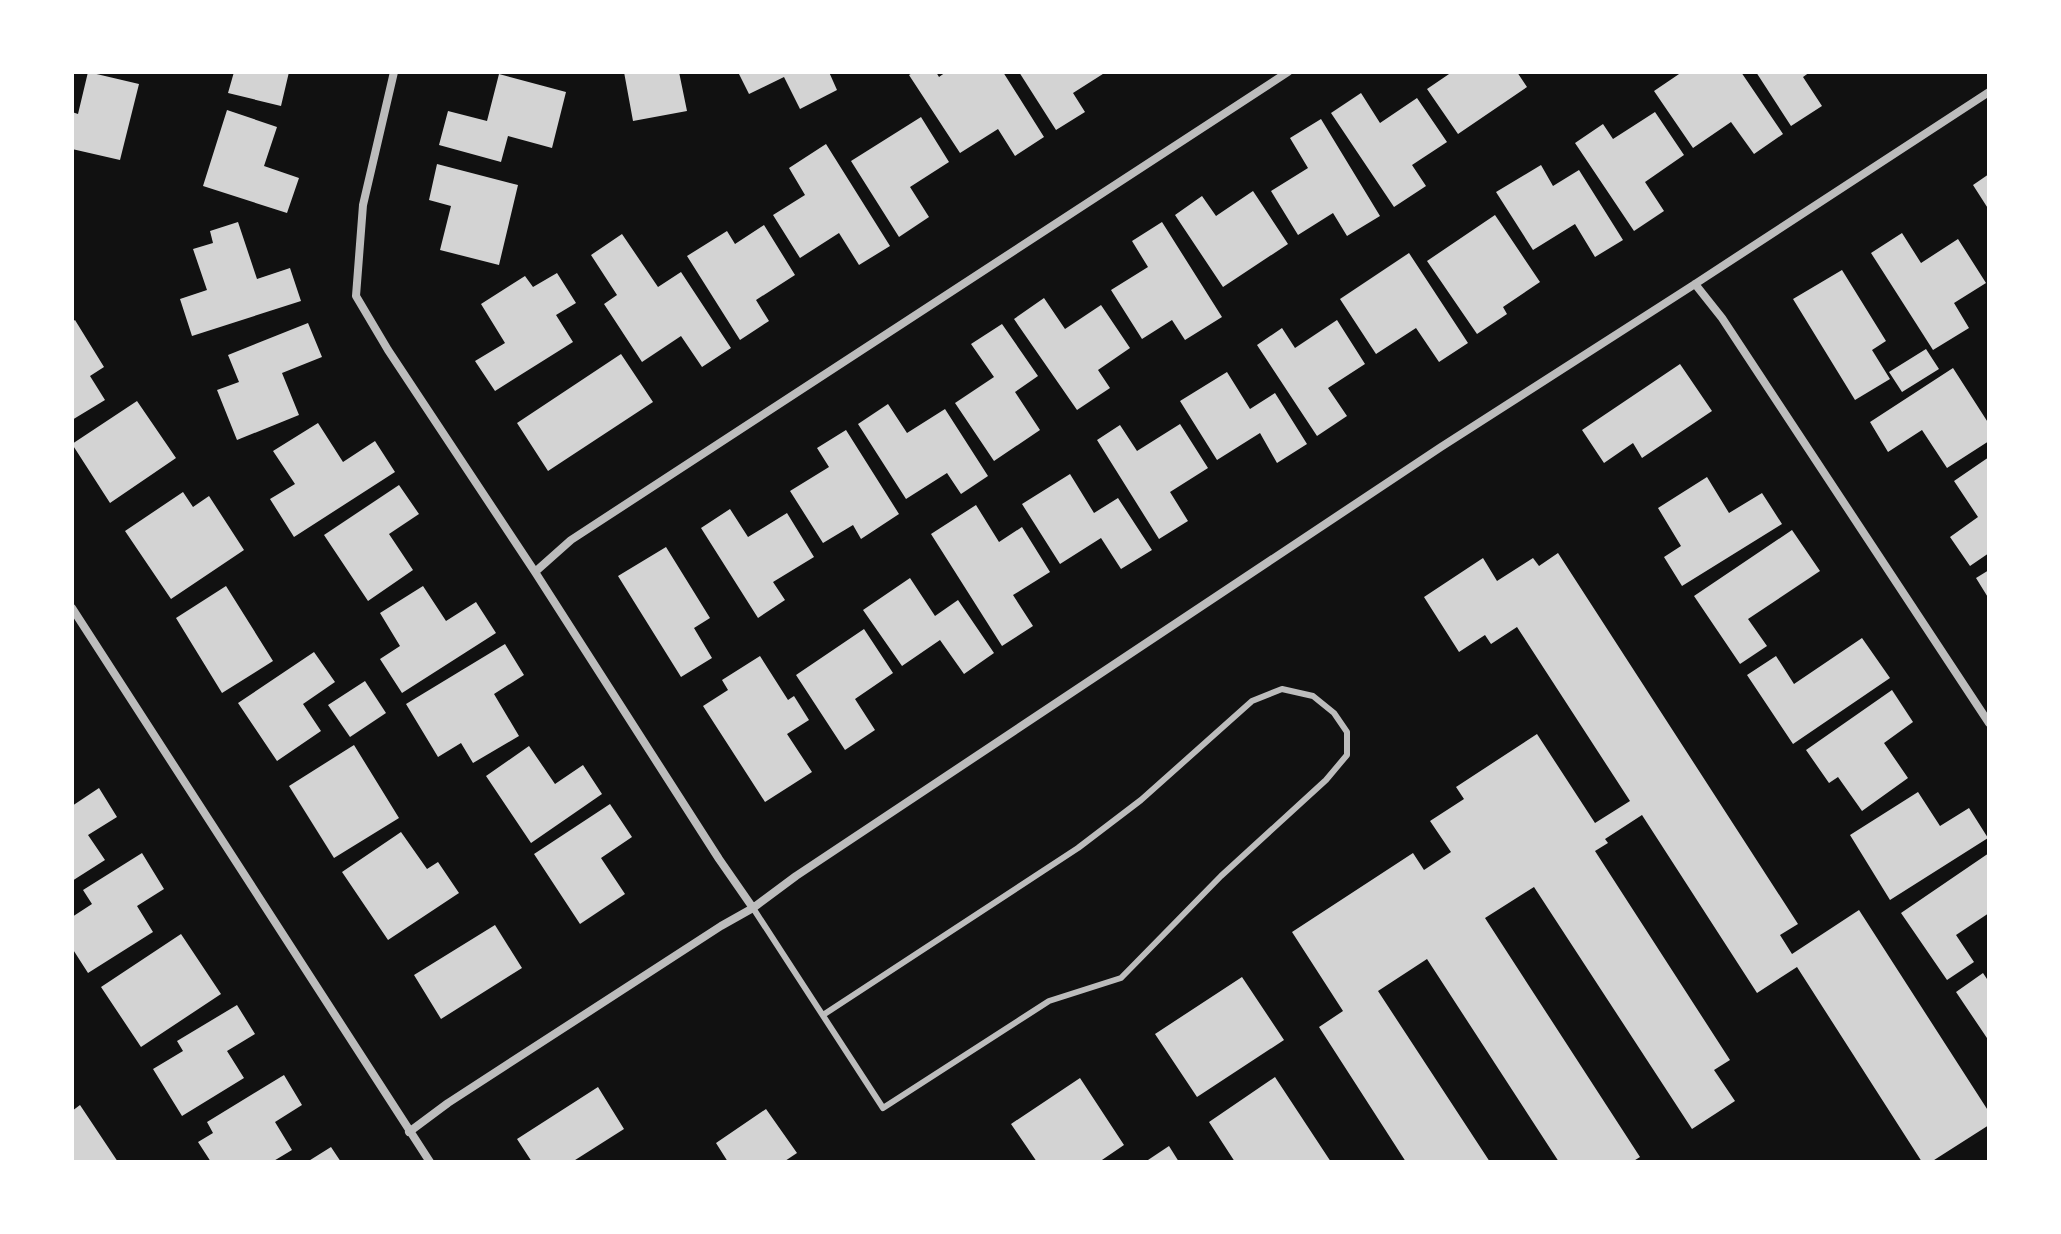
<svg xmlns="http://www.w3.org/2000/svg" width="2061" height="1234" font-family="'Titillium Web',sans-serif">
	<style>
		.building { fill: #d3d3d3 }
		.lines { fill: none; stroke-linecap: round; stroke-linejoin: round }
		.service { stroke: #bcbcbc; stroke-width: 6 }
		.minor { stroke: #bcbcbc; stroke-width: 8 }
	</style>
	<rect width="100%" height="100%" fill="#111"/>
	<path class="building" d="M 88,72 L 139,84 L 120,160 L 72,149 L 72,112 L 78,114 Z
		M 234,72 L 289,72 L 281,106 L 228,93 Z
		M 624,72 L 679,72 L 687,111 L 633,121 Z
		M 738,72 L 829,72 L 837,90 L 800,109 L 784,77 L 749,94 Z
		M 914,72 L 936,72 L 939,77 L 946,72 L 1003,72 L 1044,137 L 1015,156 L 998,129 L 960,153 L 909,75 Z
		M 1019,72 L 1106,72 L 1073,93 L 1085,112 L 1056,130 Z
		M 1452,72 L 1517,72 L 1527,87 L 1458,134 L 1427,89 Z
		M 1682,72 L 1741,72 L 1783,134 L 1754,154 L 1731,122 L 1693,148 L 1654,91 Z
		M 1756,72 L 1810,72 L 1803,77 L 1822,106 L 1791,126 Z
		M 499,74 L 566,92 L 552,148 L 508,136 L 501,162 L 439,145 L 448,111 L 487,121 Z
		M 1361,93 L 1380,123 L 1417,98 L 1447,142 L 1412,165 L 1426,186 L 1394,207 L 1331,113 Z
		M 227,110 L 277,127 L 264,166 L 299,178 L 287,213 L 203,186 Z
		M 1655,112 L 1684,155 L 1645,182 L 1664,211 L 1634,231 L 1575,143 L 1603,124 L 1613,139 Z
		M 921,117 L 949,162 L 910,187 L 929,217 L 899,237 L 851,161 Z
		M 1321,119 L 1380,216 L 1347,236 L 1333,213 L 1298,235 L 1271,191 L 1308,168 L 1290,138 Z
		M 826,144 L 890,246 L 859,265 L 839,233 L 800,258 L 773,215 L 805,195 L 789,168 Z
		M 437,164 L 518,185 L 499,265 L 440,250 L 451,206 L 429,200 Z
		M 1541,165 L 1553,186 L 1579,170 L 1623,240 L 1595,257 L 1575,224 L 1533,250 L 1496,192 Z
		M 1989,174 L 1989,210 L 1973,185 Z
		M 1253,191 L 1288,244 L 1223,287 L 1175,215 L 1202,196 L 1216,216 Z
		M 1495,215 L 1540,282 L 1503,307 L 1507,314 L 1477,334 L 1427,261 Z
		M 238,222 L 257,279 L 290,268 L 301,301 L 192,336 L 180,299 L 207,290 L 193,249 L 213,243 L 210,231 Z
		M 1162,222 L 1222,317 L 1185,340 L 1172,320 L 1142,339 L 1111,290 L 1148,267 L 1132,241 Z
		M 764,225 L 795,275 L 756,300 L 769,321 L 740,340 L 687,256 L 727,231 L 735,244 Z
		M 1902,233 L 1921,263 L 1958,239 L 1986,283 L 1954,303 L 1969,328 L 1933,350 L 1871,253 Z
		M 622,234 L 658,287 L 681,272 L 731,348 L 702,367 L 681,336 L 642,362 L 604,304 L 617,295 L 591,255 Z
		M 1409,253 L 1468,343 L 1439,362 L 1416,328 L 1376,354 L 1340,299 Z
		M 1842,270 L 1886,341 L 1872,350 L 1890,379 L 1855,400 L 1793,299 Z
		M 557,273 L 576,303 L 556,315 L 573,342 L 495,391 L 475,361 L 505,343 L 481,304 L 525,276 L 533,287 Z
		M 1044,298 L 1065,329 L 1101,305 L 1130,348 L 1098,370 L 1110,388 L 1077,410 L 1014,319 Z
		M 75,320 L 104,367 L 90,376 L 105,400 L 72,420 L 72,322 Z
		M 1337,320 L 1365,364 L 1328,388 L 1347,416 L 1317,436 L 1257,345 L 1282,328 L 1295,348 Z
		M 308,323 L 322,357 L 282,373 L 299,415 L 237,440 L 217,390 L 239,382 L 228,355 Z
		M 1002,324 L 1038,376 L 1015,392 L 1040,430 L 994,461 L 955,403 L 994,377 L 971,344 Z
		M 1926,349 L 1939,369 L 1902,392 L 1889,372 Z
		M 621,354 L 653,402 L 548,471 L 517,423 Z
		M 1680,364 L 1712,411 L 1642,458 L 1633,443 L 1604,463 L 1582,430 Z
		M 1953,368 L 1989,424 L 1989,441 L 1947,468 L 1922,430 L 1888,452 L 1870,422 Z
		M 1227,372 L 1250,409 L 1275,393 L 1307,444 L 1277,463 L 1260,433 L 1217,460 L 1180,401 Z
		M 137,401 L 176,458 L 110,503 L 72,444 Z
		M 888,404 L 907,433 L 945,409 L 988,476 L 961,494 L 947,473 L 906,499 L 858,424 Z
		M 318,423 L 343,462 L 375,441 L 395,472 L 294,537 L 270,499 L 295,484 L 273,451 Z
		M 1180,424 L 1208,468 L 1170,492 L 1188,521 L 1159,539 L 1097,440 L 1120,425 L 1137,451 Z
		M 846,430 L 899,514 L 861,539 L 853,525 L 823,543 L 790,491 L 829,467 L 817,448 Z
		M 1989,457 L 1989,553 L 1970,566 L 1950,537 L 1978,517 L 1954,481 Z
		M 1070,474 L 1094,513 L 1118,498 L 1152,550 L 1121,569 L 1101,538 L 1060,564 L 1022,504 Z
		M 1707,477 L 1729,513 L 1762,493 L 1782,524 L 1682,586 L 1664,557 L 1681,546 L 1658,508 Z
		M 399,485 L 419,514 L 389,534 L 413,570 L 368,601 L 324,535 Z
		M 183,492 L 193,507 L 209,496 L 244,550 L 171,599 L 125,531 Z
		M 976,505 L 999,542 L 1022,527 L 1050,572 L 1013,595 L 1033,626 L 1002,646 L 931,534 Z
		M 730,509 L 748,537 L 787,513 L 814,557 L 773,582 L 785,600 L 758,618 L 701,528 Z
		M 1792,530 L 1820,571 L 1748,619 L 1767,646 L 1740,664 L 1694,596 Z
		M 666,547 L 710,618 L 694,628 L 712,658 L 681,677 L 618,576 Z
		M 1558,553 L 1798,924 L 1780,935 L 1792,954 L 1859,910 L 1989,1112 L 1989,1125 L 1931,1162 L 1922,1162 L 1797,967 L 1757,993 L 1642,815 L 1605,839 L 1608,843 L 1595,851 L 1730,1060 L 1714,1070 L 1735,1101 L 1692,1129 L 1534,887 L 1485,918 L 1640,1157 L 1632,1162 L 1559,1162 L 1427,959 L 1378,991 L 1490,1162 L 1406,1162 L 1319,1027 L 1343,1011 L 1292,932 L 1413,853 L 1424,870 L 1451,852 L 1430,821 L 1464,799 L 1456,787 L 1537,734 L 1595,823 L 1630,801 L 1517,627 L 1491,644 L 1485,635 L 1459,652 L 1424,597 L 1483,558 L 1497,581 L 1533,558 L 1539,566 Z
		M 1989,570 L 1989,599 L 1976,578 Z
		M 910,578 L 935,616 L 958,600 L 994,653 L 964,674 L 940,640 L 902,666 L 863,610 Z
		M 226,586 L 273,661 L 222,693 L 176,618 Z
		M 423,586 L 446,621 L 476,602 L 496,633 L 402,693 L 380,659 L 400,646 L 380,613 Z
		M 864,629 L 893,673 L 855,699 L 875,730 L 845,750 L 796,675 Z
		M 1862,638 L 1890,678 L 1793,744 L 1747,675 L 1776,656 L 1794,684 Z
		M 505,644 L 524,675 L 494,694 L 519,736 L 473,763 L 461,743 L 438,757 L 406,704 Z
		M 314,652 L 335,682 L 303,704 L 321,731 L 277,761 L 238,703 Z
		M 760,656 L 788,700 L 794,696 L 809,720 L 787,734 L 812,772 L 765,802 L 703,706 L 728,690 L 722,680 Z
		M 365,681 L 386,713 L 350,737 L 328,705 Z
		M 1892,690 L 1913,722 L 1884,743 L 1908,778 L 1862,811 L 1838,777 L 1829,783 L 1806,750 Z
		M 354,745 L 399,818 L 334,858 L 289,786 Z
		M 529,746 L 555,784 L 583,765 L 602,794 L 531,843 L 486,776 Z
		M 99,788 L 117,817 L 88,835 L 105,860 L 72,881 L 72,806 Z
		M 1918,792 L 1940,826 L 1969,808 L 1988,838 L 1890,900 L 1850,835 Z
		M 610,804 L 632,837 L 601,858 L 625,894 L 580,924 L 534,854 Z
		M 401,832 L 427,869 L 438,862 L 459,893 L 388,940 L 342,872 Z
		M 142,853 L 164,889 L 137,906 L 153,932 L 88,973 L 72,948 L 72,917 L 92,904 L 83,890 Z
		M 1989,853 L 1989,913 L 1956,935 L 1974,962 L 1947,980 L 1901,913 Z
		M 495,925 L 522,968 L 441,1019 L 414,975 Z
		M 181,934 L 221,994 L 141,1047 L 101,987 Z
		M 1983,973 L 1989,982 L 1989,1041 L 1956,992 Z
		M 1242,977 L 1284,1040 L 1197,1097 L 1155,1034 Z
		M 237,1005 L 255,1034 L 227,1051 L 244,1078 L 182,1116 L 153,1069 L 183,1051 L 177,1041 Z
		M 284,1075 L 302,1105 L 275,1122 L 292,1150 L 272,1162 L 211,1162 L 198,1142 L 213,1133 L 207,1122 Z
		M 1275,1077 L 1331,1162 L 1235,1162 L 1209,1122 Z
		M 1080,1078 L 1124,1145 L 1099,1162 L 1037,1162 L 1011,1124 Z
		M 598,1087 L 624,1129 L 572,1162 L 532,1162 L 517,1139 Z
		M 80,1105 L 118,1162 L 72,1162 L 72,1111 Z
		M 766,1109 L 797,1153 L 785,1161 L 786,1162 L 728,1162 L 716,1143 Z
		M 1169,1146 L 1179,1162 L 1145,1162 Z
		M 331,1147 L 341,1162 L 307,1162 Z"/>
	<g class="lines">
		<path class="service" d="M 753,908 L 883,1108 L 1049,1001 L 1121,978 L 1221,876 L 1326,780 L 1347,755 L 1347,732 L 1334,713 L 1313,696 L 1282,689 L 1252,701 L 1141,800 L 1078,848 L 823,1015"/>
		<path class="minor" d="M 394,72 L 363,205 L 356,296 L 388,350 L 535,572 L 719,859 L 753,908
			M 1695,284 L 1722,318 L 1989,723
			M 535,572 L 571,540 L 1288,72
			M 72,608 L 430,1162
			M 409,1132 L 448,1103 L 721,926 L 753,908 L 796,876 L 1441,447 L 1695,284 L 1989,92"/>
	</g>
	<rect width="2061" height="1234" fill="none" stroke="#ffffff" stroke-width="148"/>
</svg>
